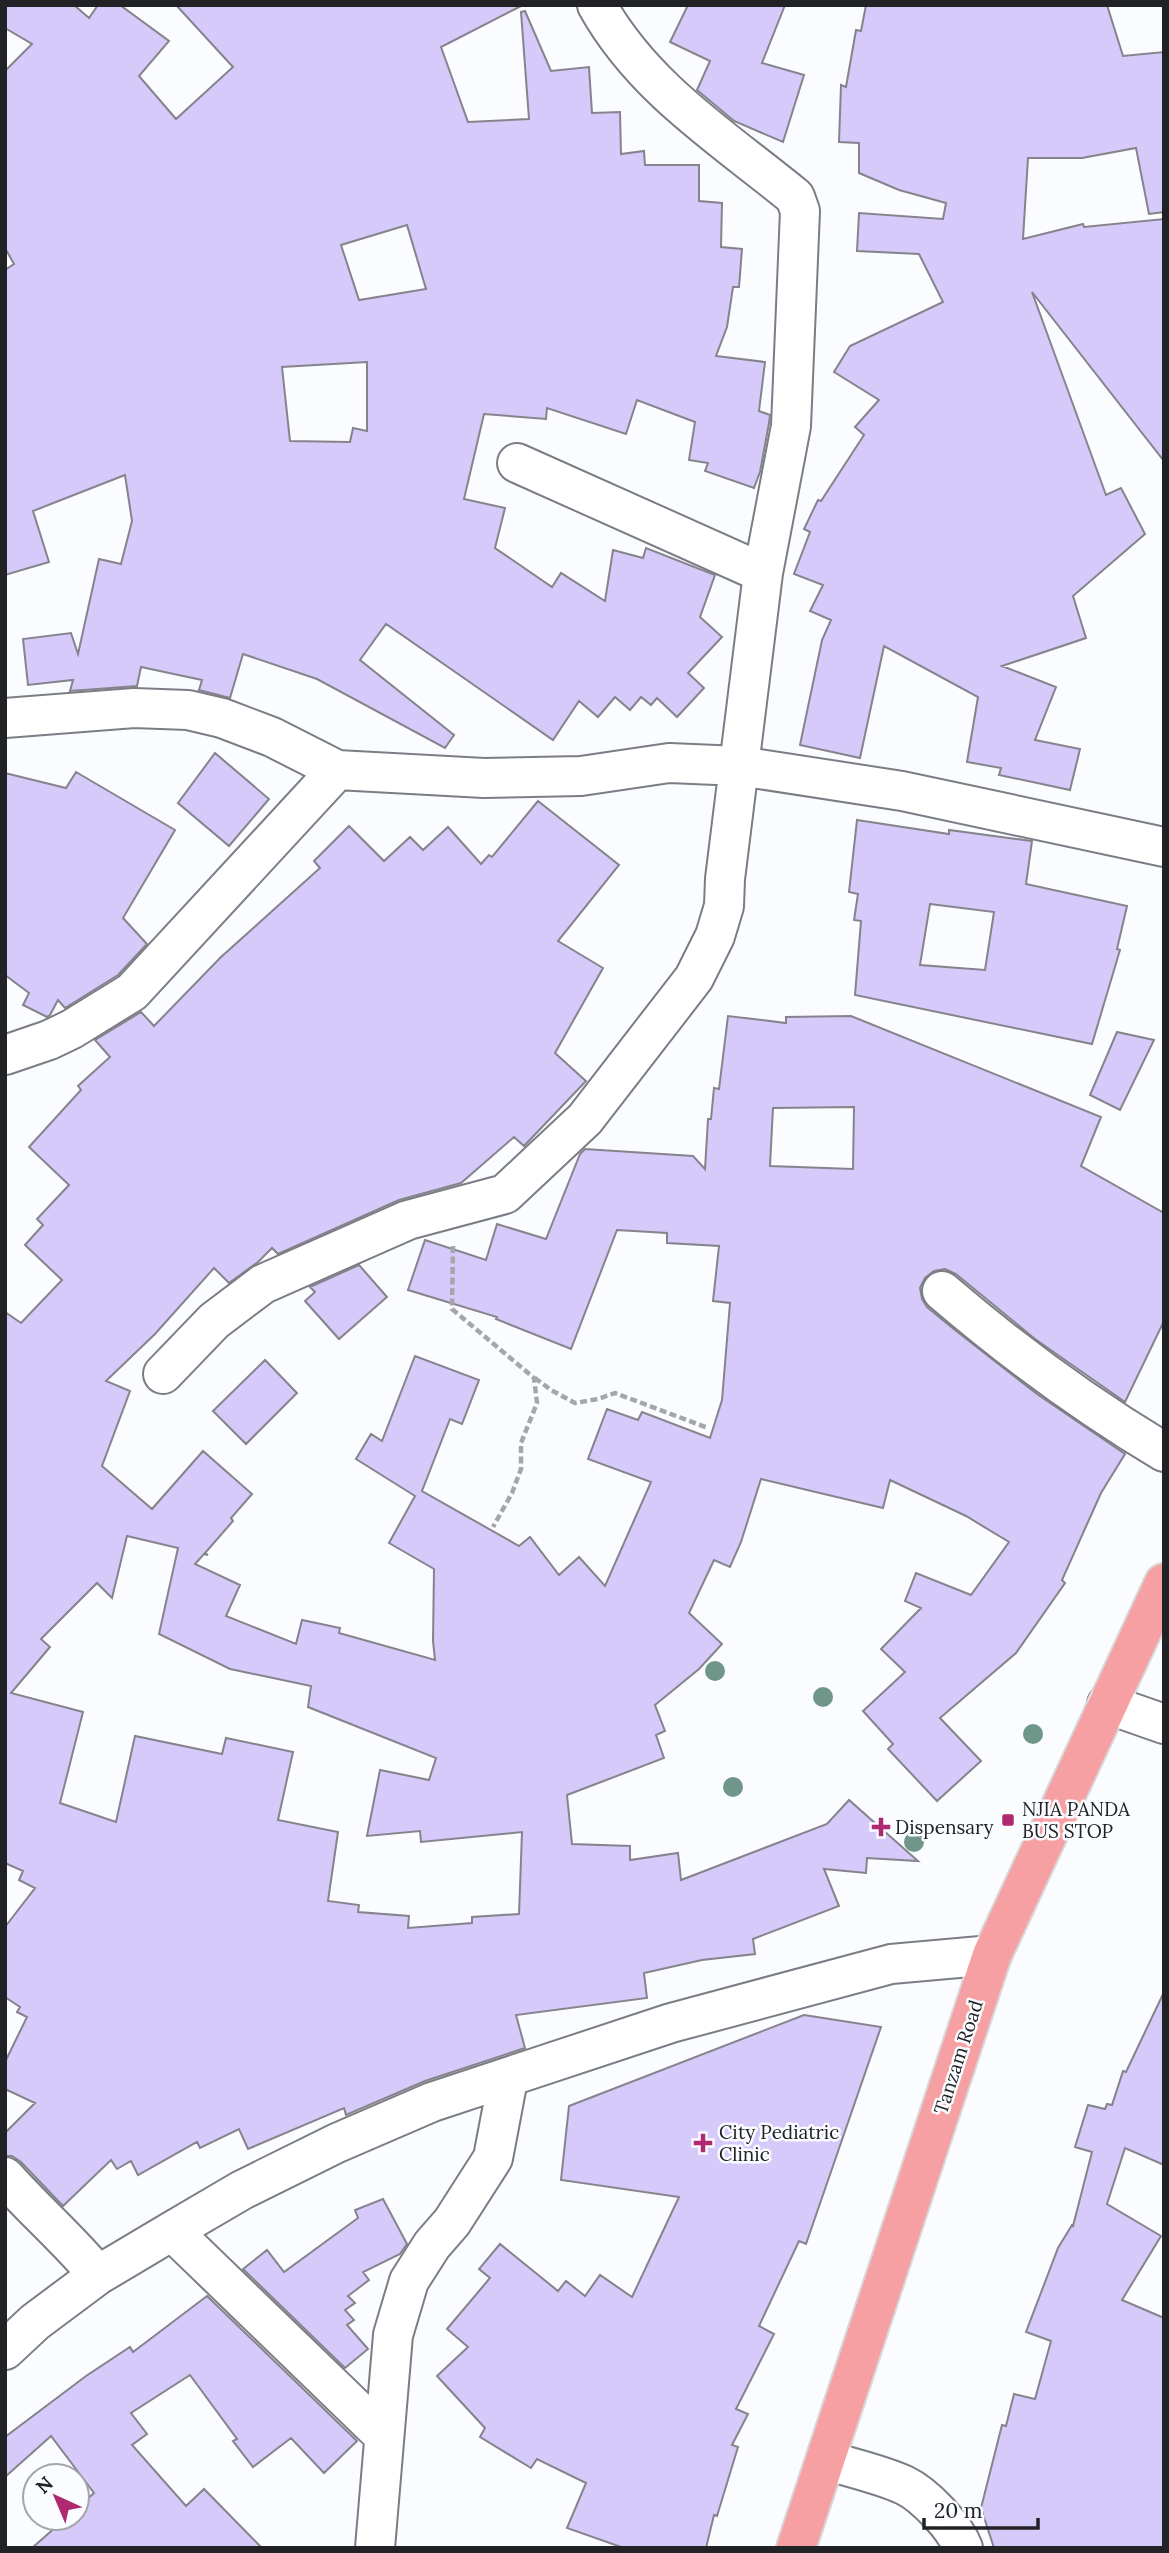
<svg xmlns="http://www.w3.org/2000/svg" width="1169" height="2553" font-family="Lora,serif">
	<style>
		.building { fill: #d5caf9; stroke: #85838b; stroke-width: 2; fill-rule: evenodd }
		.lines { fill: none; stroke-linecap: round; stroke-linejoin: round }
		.minor-casing { stroke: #7b7d85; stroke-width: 42 }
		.highway-casing { stroke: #d7d7d8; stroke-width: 42 }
		.path { stroke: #a4a6a9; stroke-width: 4.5; stroke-dasharray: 7 3.5; stroke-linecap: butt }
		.minor { stroke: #fff; stroke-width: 38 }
		.highway { stroke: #f7a0a3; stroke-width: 38 }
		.tree { fill: #709689 }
		.poi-dot { fill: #ae296f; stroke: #fafcff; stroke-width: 2.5 }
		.labels { text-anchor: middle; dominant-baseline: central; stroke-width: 5; stroke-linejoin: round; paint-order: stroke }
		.poi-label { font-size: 19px; fill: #212225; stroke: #fafcff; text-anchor: start }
		.street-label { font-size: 19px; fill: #212225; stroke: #fafcff }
	</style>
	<rect width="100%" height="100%" fill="#fafcff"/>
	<path class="building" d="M 5,5 L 74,5 L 89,18 L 98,5 L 120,5 L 169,41 L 139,76 L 176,119 L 233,67 L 176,5 L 523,5 L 441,47 L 468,122 L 529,119 L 521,12 L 525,11 L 551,71 L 589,67 L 592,113 L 620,112 L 621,154 L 644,151 L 645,165 L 699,165 L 699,201 L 722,203 L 721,247 L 742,249 L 739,287 L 733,287 L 727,327 L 716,356 L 765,362 L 759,411 L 770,415 L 769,423 L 760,472 L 754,488 L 705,471 L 708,463 L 689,460 L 695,422 L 637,400 L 626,434 L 547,408 L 546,419 L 484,414 L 464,499 L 505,508 L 495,548 L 552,587 L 561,573 L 605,601 L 613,550 L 643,558 L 646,548 L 715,575 L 700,617 L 722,637 L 688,673 L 704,688 L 677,717 L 657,698 L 651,705 L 641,697 L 630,710 L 615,697 L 598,717 L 579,701 L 553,740 L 386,624 L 360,660 L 454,735 L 445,748 L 317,679 L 243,654 L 230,698 L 199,690 L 202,680 L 141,667 L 137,686 L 70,691 L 73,680 L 28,685 L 23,639 L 71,633 L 78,654 L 99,559 L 121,564 L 132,521 L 125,475 L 33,511 L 49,562 L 5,575 L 5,270 L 14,264 L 5,248 L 5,71 L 32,44 L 5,28 ZM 407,225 L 426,289 L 359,300 L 341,245 ZM 367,362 L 367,431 L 353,428 L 350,442 L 290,441 L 282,367 Z
		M 688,5 L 785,5 L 762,63 L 804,75 L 783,142 L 734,121 L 697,90 L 710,61 L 670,42 Z
		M 866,5 L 1107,5 L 1123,56 L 1164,52 L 1164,212 L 1149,214 L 1136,148 L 1082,158 L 1028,158 L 1023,239 L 1083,224 L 1084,227 L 1164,219 L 1164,461 L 1032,292 L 1106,495 L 1121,488 L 1145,534 L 1073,596 L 1086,638 L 1002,666 L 1056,687 L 1035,740 L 1080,749 L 1070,790 L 999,775 L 1001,768 L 967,762 L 978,697 L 884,646 L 860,758 L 800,745 L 822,640 L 831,620 L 810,611 L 823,585 L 794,574 L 810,532 L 804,529 L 818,500 L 821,501 L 864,435 L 855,427 L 879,400 L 834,372 L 850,346 L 943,302 L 919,254 L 857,251 L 859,213 L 943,219 L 946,203 L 899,190 L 859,173 L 859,143 L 839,142 L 841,85 L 846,87 L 856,30 L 861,31 Z
		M 215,753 L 269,799 L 229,846 L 178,803 Z
		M 76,772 L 175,830 L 123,918 L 147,944 L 118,975 L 65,1008 L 58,1000 L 50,1015 L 47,1017 L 23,1005 L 29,993 L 5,975 L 5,773 L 66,788 Z
		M 538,801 L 619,865 L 558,941 L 603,968 L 555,1053 L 586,1081 L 524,1146 L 514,1137 L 461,1183 L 399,1200 L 278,1254 L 272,1248 L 258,1262 L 229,1283 L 214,1268 L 155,1334 L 106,1381 L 130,1391 L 102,1466 L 152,1509 L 203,1451 L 252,1494 L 231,1518 L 233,1521 L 205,1553 L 208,1555 L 204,1554 L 195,1564 L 240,1585 L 226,1616 L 296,1644 L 302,1620 L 340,1628 L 339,1633 L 435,1660 L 433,1641 L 434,1569 L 389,1543 L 415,1496 L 356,1459 L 371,1434 L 382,1441 L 415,1356 L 479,1380 L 462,1424 L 450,1419 L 422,1491 L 519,1546 L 530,1537 L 559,1575 L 579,1557 L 605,1586 L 651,1482 L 588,1459 L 607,1409 L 638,1420 L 642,1412 L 710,1438 L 722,1400 L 730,1303 L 713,1301 L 719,1246 L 667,1243 L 667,1233 L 617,1230 L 571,1349 L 496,1319 L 497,1317 L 408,1290 L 425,1240 L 486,1260 L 497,1224 L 546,1239 L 580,1154 L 585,1149 L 693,1156 L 705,1169 L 708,1119 L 711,1119 L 714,1088 L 719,1089 L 728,1016 L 786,1023 L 786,1017 L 851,1016 L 1101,1117 L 1081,1166 L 1164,1213 L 1164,1321 L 1125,1402 L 1035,1339 L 956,1274 L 945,1269 L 934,1271 L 925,1278 L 920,1288 L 922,1299 L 927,1307 L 955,1330 L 1037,1394 L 1125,1454 L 1101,1493 L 1062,1580 L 1065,1583 L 1016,1653 L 940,1718 L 981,1761 L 937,1801 L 888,1749 L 893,1744 L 863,1711 L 905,1672 L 881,1649 L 921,1608 L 905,1601 L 916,1573 L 971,1595 L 1009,1542 L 966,1516 L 890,1480 L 883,1508 L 761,1479 L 741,1542 L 730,1567 L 714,1560 L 689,1613 L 722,1644 L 699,1669 L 655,1705 L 665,1731 L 656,1735 L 664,1758 L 567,1795 L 572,1844 L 630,1846 L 630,1860 L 678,1853 L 681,1880 L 827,1824 L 849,1800 L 918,1861 L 867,1858 L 866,1873 L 824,1869 L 839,1906 L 753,1939 L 755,1954 L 702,1960 L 644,1973 L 647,1998 L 516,2015 L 525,2048 L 425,2081 L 346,2115 L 344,2108 L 248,2149 L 239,2129 L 200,2148 L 197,2142 L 138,2175 L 131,2161 L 117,2169 L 111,2160 L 63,2206 L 21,2162 L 12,2156 L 5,2156 L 5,2133 L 35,2103 L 5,2089 L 5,2062 L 27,2017 L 17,2012 L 20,2007 L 5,1997 L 5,1927 L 35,1888 L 19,1880 L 23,1871 L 5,1863 L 5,1312 L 21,1323 L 62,1280 L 25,1245 L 43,1225 L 37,1219 L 69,1185 L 29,1147 L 81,1090 L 78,1086 L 110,1057 L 95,1040 L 141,1012 L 154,1026 L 221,957 L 320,868 L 314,861 L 349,826 L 384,861 L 410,837 L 423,850 L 448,827 L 481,864 L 489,855 L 492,857 ZM 854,1107 L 853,1169 L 770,1166 L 773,1108 ZM 127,1536 L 178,1548 L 159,1634 L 230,1669 L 311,1686 L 308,1707 L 436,1758 L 429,1780 L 380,1770 L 367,1836 L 420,1831 L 421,1842 L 522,1832 L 519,1914 L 472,1917 L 472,1923 L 408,1928 L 409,1916 L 358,1912 L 359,1905 L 328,1901 L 338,1832 L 278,1820 L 293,1752 L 226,1738 L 222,1754 L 135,1736 L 116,1822 L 60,1803 L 83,1712 L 11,1693 L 50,1647 L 41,1639 L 97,1583 L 112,1598 Z
		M 857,820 L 949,834 L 949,830 L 1032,841 L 1026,884 L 1127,906 L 1117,949 L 1120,950 L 1092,1044 L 855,995 L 861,921 L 854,920 L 858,894 L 849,892 ZM 930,904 L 994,912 L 985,970 L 920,965 Z
		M 1117,1032 L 1154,1040 L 1120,1110 L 1090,1095 Z
		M 359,1265 L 387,1297 L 339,1339 L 305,1301 L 315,1292 L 310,1287 Z
		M 265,1360 L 297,1393 L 246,1444 L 213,1411 Z
		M 1164,1992 L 1164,2165 L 1125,2148 L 1107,2204 L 1161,2236 L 1122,2300 L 1164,2318 L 1164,2548 L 994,2548 L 981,2508 L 1002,2425 L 1006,2426 L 1014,2394 L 1035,2399 L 1051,2341 L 1026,2332 L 1058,2248 L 1072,2225 L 1073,2226 L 1092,2152 L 1075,2147 L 1088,2105 L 1105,2109 L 1107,2104 L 1112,2105 L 1123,2071 L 1126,2072 Z
		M 804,2015 L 881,2027 L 806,2244 L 799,2241 L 759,2326 L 774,2334 L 736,2409 L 748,2414 L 732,2445 L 738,2447 L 717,2516 L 714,2515 L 706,2548 L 624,2548 L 567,2528 L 586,2483 L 537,2459 L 531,2468 L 480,2437 L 485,2428 L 437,2376 L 468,2347 L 447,2329 L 490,2278 L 479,2269 L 500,2244 L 558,2291 L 566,2281 L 585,2296 L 600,2275 L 632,2297 L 679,2197 L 561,2180 L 569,2106 Z
		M 383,2199 L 407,2244 L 400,2254 L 363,2272 L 369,2280 L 348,2296 L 355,2303 L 345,2310 L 354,2320 L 347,2325 L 368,2349 L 345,2368 L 243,2269 L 267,2250 L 284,2272 L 358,2218 L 355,2210 Z
		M 207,2296 L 357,2441 L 324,2473 L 291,2438 L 253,2467 L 233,2441 L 237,2439 L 190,2375 L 131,2413 L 147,2434 L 132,2445 L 186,2506 L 204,2489 L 262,2548 L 32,2548 L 66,2518 L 77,2518 L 77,2508 L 94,2493 L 51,2436 L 5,2477 L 5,2437 L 86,2376 L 130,2347 L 133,2352 Z"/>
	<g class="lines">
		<g class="minor-casing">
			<path id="minor" d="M 517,463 L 763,573
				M 5,718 L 134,708 L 188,710 L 222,718 L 272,737 L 337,770 L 484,778 L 581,776 L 669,763 L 740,766 L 902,791 L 1164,847
				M 5,1055 L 49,1040 L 72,1029 L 132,992 L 337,770
				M 942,1291 C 1012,1351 1085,1405 1164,1452
				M 163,1374 L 214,1321 L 263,1284 L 408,1220 L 505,1194 L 585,1119 L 694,978 L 715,936 L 724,906 L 725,879 L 763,573 L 791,426 L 800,211 L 795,197 C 723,138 643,88 597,5
				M 1107,1704 L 1164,1724
				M 5,2177 C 35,2211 69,2240 98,2275
				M 172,2231 L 384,2436
				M 5,2350 L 35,2322 L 98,2275 L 172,2231 L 242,2190 L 337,2143 L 432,2102 L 671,2023 L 891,1964 L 992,1955
				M 826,2460 C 851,2468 880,2474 904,2485 C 925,2495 955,2527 963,2548
				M 375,2548 L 393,2335 L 409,2281 L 432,2245 L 452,2222 L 493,2158 L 508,2079"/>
		</g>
		<g class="highway-casing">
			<path id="highway" d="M 796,2548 L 992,1955 L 1164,1583"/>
		</g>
		<path class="path" d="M 453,1246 L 452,1309 L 534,1378 L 537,1403 L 521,1443 L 521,1469 L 512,1493 L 493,1527
			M 535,1378 L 551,1390 L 575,1403 L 598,1399 L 615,1393 L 708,1428"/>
		<use href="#minor" class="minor"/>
		<use href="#highway" class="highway"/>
	</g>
	<g class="tree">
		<circle cx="715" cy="1671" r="10"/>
		<circle cx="823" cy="1697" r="10"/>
		<circle cx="1033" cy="1734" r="10"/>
		<circle cx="733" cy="1787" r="10"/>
		<circle cx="914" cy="1842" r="10"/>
	</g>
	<g class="poi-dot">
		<rect x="1001" y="1813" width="14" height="14" rx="3.5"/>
		<path d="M877.5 1816.5h7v7h7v7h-7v7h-7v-7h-7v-7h7z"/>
		<path d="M699.5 2132.5h7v7h7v7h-7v7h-7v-7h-7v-7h7z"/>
	</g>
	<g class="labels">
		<g class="poi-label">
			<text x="1022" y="1809">NJIA PANDA<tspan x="1022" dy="22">BUS STOP</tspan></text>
			<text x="895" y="1827">Dispensary</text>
			<text x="719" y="2132">City Pediatric<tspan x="719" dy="22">Clinic</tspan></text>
		</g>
		<g class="street-label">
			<text transform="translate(958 2057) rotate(-72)">Tanzam Road</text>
		</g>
	</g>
	<rect width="1169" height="2553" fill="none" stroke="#212225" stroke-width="14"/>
	<g transform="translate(56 2497) rotate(316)"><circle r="33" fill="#fafcff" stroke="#a3a5a8" stroke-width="2"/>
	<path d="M0-5L12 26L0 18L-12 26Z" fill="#ae296f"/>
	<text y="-10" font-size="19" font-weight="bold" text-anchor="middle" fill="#212225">N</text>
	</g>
	<path d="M924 2518v10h114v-10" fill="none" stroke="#212225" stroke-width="3.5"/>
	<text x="934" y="2518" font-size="21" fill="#212225" stroke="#fafcff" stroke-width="5" paint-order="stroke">20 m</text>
</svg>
